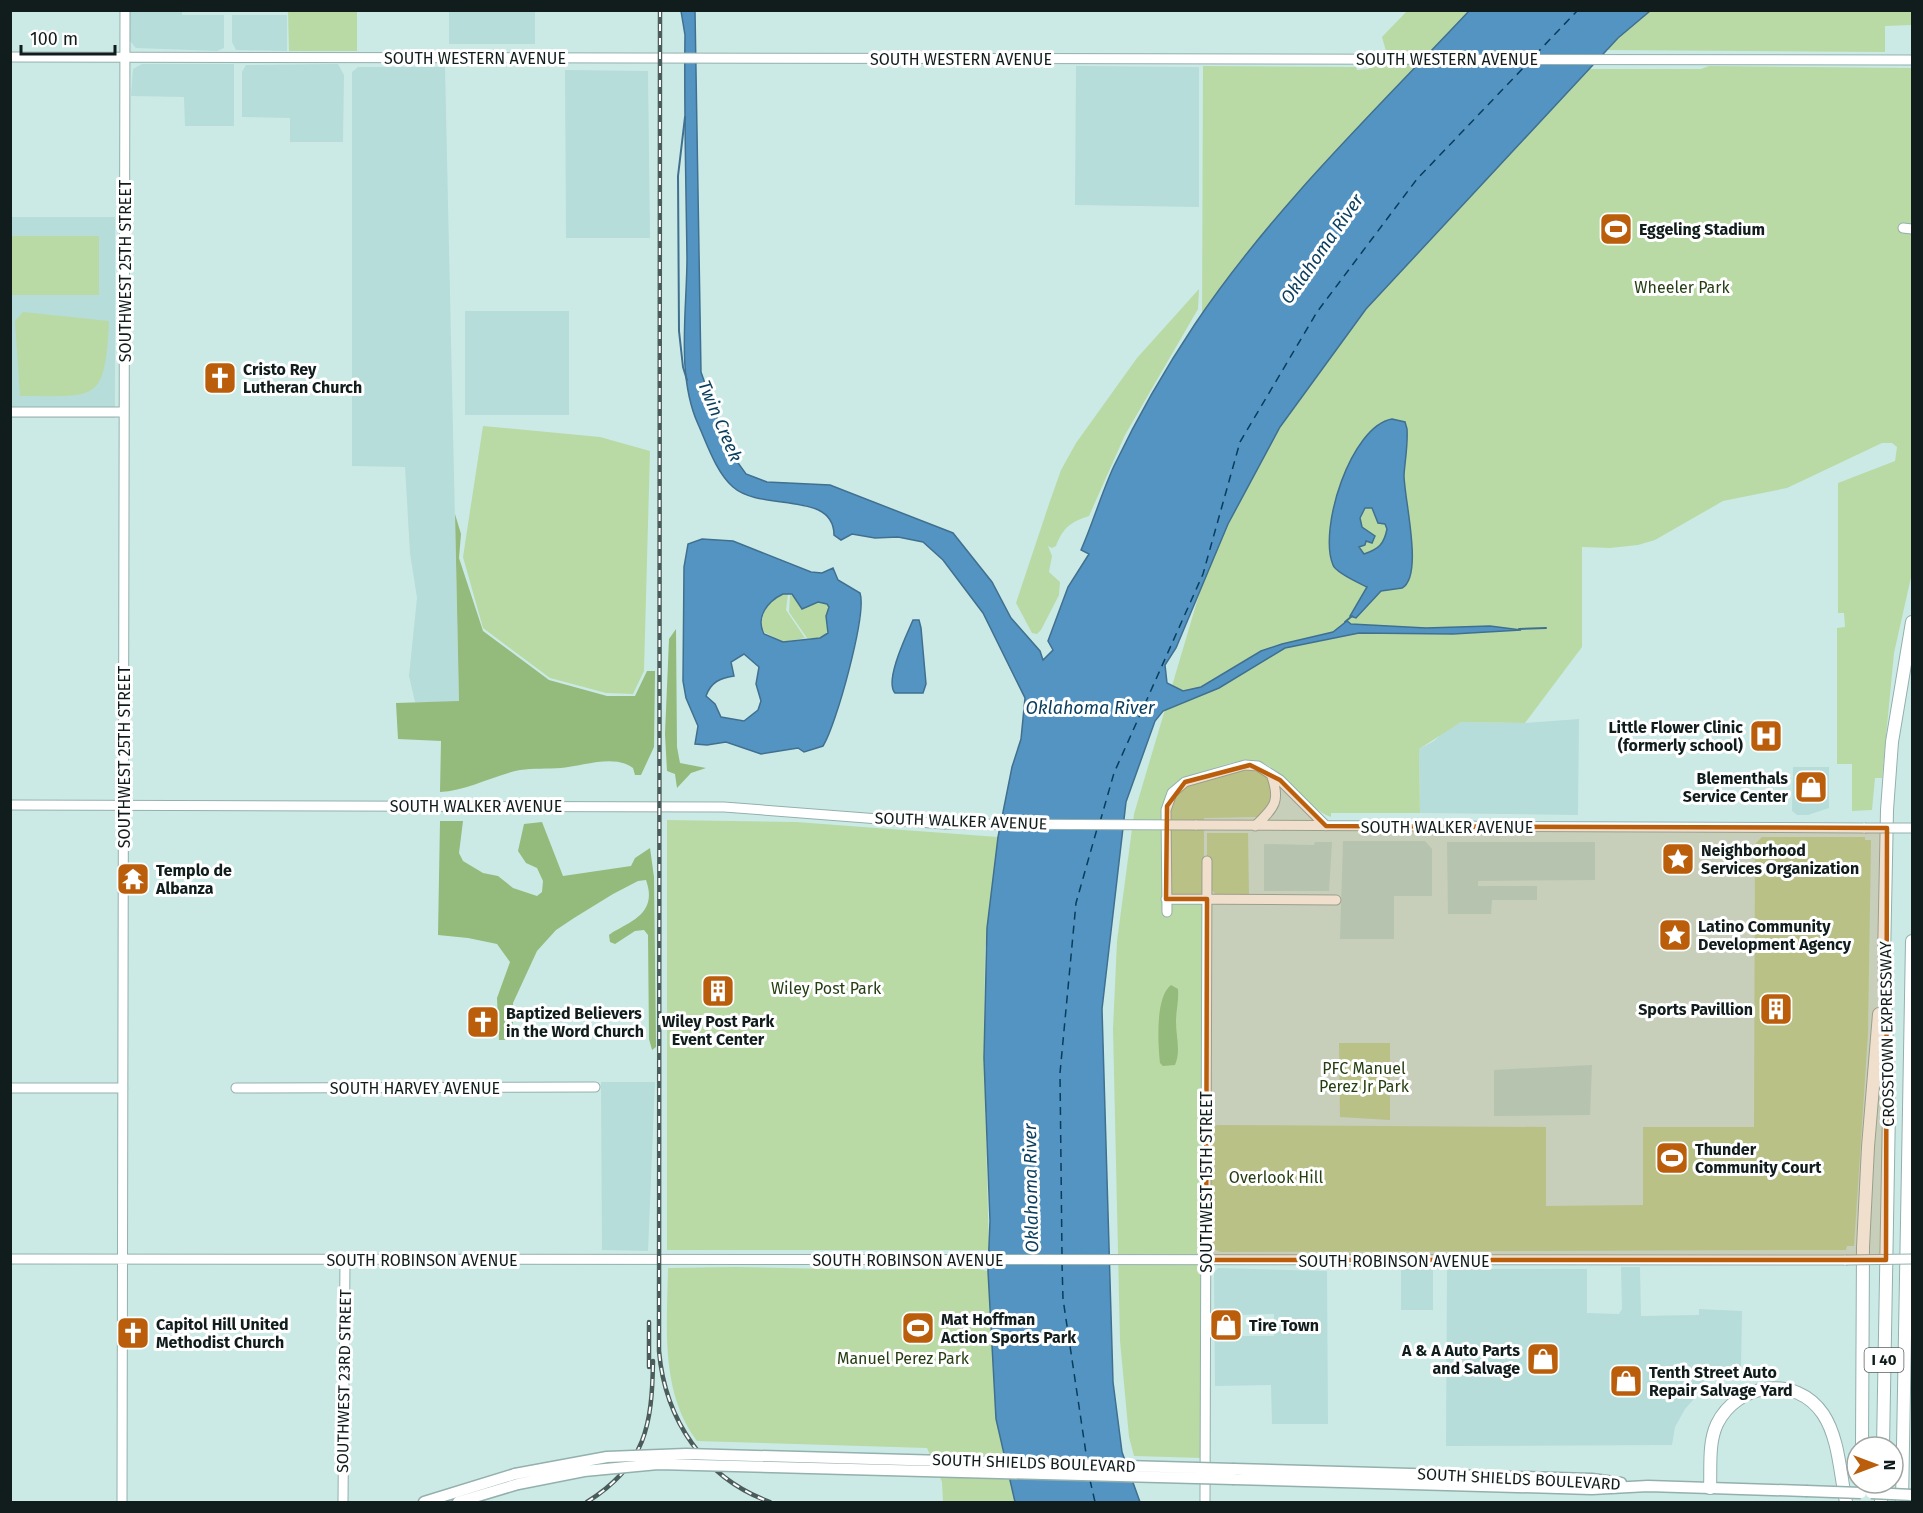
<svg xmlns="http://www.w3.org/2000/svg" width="1923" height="1513" font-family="'Fira Sans',sans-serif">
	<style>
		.built { fill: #b6ddd9; fill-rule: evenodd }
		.green { fill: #b9daa5 }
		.forest { fill: #94ba7c }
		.water { fill: #5494c2; stroke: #407090; stroke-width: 1.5; fill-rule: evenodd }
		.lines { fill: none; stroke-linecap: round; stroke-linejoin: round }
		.stream { stroke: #407090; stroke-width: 2 }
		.ferry { stroke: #093d5d; stroke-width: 1.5; stroke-dasharray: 8 6; stroke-linecap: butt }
		.secondary-casing { stroke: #93b0ad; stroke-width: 11 }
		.primary-casing { stroke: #93b0ad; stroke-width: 13 }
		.highway-casing { stroke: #93b0ad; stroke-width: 14 }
		.secondary { stroke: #fff; stroke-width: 9 }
		.primary { stroke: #fff; stroke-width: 10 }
		.highway { stroke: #fff; stroke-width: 12 }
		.rail-casing { stroke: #4b5d5b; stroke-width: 4.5 }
		.rail { stroke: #fff; stroke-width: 2; stroke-dasharray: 7; stroke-linecap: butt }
		.secondary-bridge-casing { stroke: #93b0ad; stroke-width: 11; stroke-linecap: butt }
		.primary-bridge-casing { stroke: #93b0ad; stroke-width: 13; stroke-linecap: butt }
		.secondary-bridge { stroke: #fff; stroke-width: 9 }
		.primary-bridge { stroke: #fff; stroke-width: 10 }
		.marked { fill: #bb5e0c; fill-opacity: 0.2; stroke: #bb5e0c; stroke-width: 4.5; stroke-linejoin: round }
		.labels { text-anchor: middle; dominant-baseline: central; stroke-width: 6; stroke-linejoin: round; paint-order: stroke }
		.shield { fill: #fff; stroke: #586160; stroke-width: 1.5 }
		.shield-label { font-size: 15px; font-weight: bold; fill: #111d1c }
		.street-label { font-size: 16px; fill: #111d1c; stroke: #fff }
		.poi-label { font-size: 16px; font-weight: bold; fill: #111d1c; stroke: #fff; text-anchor: start }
		.park-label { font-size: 16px; fill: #253e12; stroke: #fff }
		.water-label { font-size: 18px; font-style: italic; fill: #093d5d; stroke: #fff }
	</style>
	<rect width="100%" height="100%" fill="#cbeae6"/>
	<path class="built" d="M 130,11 L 182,11 L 182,15 L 224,15 L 224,48 L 217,51 L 136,48 L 130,41 Z
		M 449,11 L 535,11 L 535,44 L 449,44 Z
		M 232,15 L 287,15 L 287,51 L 236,50 L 232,42 Z
		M 142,64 L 234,64 L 234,126 L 185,126 L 184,97 L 131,96 L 133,69 Z
		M 333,64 L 338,64 L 344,75 L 343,142 L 290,142 L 290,118 L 242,117 L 242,72 L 246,65 Z
		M 1076,66 L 1199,67 L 1199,207 L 1075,205 Z
		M 358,67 L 445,67 L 459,702 L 415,702 L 409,676 L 417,598 L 410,553 L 405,467 L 352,466 L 352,72 Z
		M 565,70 L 648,71 L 650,238 L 566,238 Z
		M 10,217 L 115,217 L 115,418 L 11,418 Z
		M 465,311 L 569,311 L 569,415 L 465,415 Z
		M 1579,719 L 1578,815 L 1420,813 L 1419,749 L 1434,741 L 1447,729 L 1461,722 L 1525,723 Z
		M 1793,767 L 1829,767 L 1829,808 L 1808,815 L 1797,815 L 1792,811 Z
		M 1343,841 L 1425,841 L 1432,849 L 1432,896 L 1394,896 L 1394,939 L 1340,939 Z
		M 1315,842 L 1332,842 L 1329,891 L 1264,891 L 1264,844 L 1314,845 Z
		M 1447,842 L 1595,842 L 1595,880 L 1478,881 L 1478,886 L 1537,886 L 1537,900 L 1492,900 L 1491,914 L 1448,914 Z
		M 1592,1065 L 1590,1115 L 1494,1116 L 1494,1070 Z
		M 601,1082 L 655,1082 L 648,1251 L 602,1250 Z
		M 1621,1267 L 1640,1267 L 1641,1316 L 1699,1315 L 1699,1309 L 1742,1311 L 1741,1367 L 1704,1367 L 1703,1389 L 1685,1409 L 1675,1427 L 1672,1445 L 1446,1446 L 1447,1269 L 1587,1269 L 1587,1313 L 1619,1314 L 1622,1309 Z
		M 1218,1268 L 1327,1271 L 1328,1424 L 1272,1424 L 1271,1385 L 1215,1386 L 1214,1272 ZM 1274,1314 L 1274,1336 L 1238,1336 L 1238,1315 Z
		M 1401,1269 L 1433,1269 L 1433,1310 L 1401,1310 Z"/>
	<path class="green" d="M 288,11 L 357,11 L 357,51 L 289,51 Z
		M 1407,11 L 1912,11 L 1912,25 L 1885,26 L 1885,52 L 1607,50 L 1589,69 L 1701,69 L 1709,66 L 1912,68 L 1912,573 L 1894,653 L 1882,778 L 1875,778 L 1872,810 L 1852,811 L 1852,764 L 1837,764 L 1837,628 L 1845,627 L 1844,613 L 1838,613 L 1838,483 L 1895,461 L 1897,447 L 1892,443 L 1882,443 L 1787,488 L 1723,501 L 1655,540 L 1638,545 L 1610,548 L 1582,547 L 1582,647 L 1525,723 L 1461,722 L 1419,749 L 1420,813 L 1331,813 L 1331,817 C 1301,806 1280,761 1251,760 C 1236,760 1219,767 1205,771 L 1205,781 C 1227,775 1255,760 1272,782 L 1272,801 L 1257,817 L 1204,818 L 1202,1458 L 1134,1456 L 1129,1437 L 1120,1341 L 1113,1029 L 1117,941 L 1134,814 L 1201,588 L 1203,66 L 1356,67 L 1357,70 L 1368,69 L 1386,51 L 1382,37 Z
		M 10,236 L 99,236 L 99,295 L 11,295 Z
		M 1199,289 L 1198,309 L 1125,435 L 1089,516 C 1070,522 1063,528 1056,546 L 1052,548 L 1048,546 L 1052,556 L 1049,572 L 1060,582 L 1059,595 L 1041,630 L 1037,634 L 1032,633 L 1016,603 L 1050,501 L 1061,470 L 1076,443 L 1137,358 Z
		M 23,312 L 109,321 C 105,404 97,396 20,396 L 15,321 Z
		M 483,426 L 600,437 L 650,451 L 644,671 L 633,694 L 606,693 L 550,678 L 483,628 L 463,557 Z
		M 783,594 L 788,594 L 786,610 L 805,638 L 783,642 L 762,631 C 760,613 767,602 783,594 Z
		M 790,594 L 799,601 L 827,604 L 829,607 L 826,622 L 828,633 L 820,638 L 807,638 L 789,612 Z
		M 667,820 L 796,822 L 998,837 L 985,950 L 984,1058 L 989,1250 L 667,1250 Z
		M 1207,833 L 1248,833 L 1249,896 L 1216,895 L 1211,889 L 1207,889 Z
		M 1762,837 L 1865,837 L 1865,840 L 1871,840 L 1868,1033 L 1854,1246 L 1847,1246 L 1846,1250 L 1803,1250 L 1221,1252 L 1210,1248 L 1210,1129 L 1217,1125 L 1546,1127 L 1546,1206 L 1643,1205 L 1643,1127 L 1754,1127 L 1755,844 Z
		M 1339,1043 L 1390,1043 L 1390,1120 L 1340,1117 Z
		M 736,1267 L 872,1270 L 972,1268 L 988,1271 L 996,1419 L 1015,1502 L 943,1502 L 942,1482 L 927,1448 L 697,1441 C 660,1392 667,1326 668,1268 Z"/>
	<path class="forest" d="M 455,514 L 461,534 L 459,558 L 483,631 L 549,680 L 607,696 L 635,696 L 647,671 L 655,671 L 654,747 L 641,775 L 635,775 L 633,768 C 614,754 583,766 561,768 C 548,769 533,768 520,770 C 494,775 466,791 440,792 L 441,741 L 398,739 L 396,703 L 459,701 Z
		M 676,629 L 677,747 L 680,763 L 706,768 L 691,773 L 677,788 L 675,774 L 667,771 L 665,734 L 669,639 Z
		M 440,821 L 463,821 L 459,853 L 463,861 L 483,873 L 498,876 L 513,888 L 537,896 L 542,892 L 543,881 L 537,868 L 526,863 L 518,851 L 524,824 L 542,822 L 563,876 L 631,866 L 635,858 L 650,848 L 654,877 L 656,1047 L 652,1050 L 649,1039 L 648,935 L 644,930 L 635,931 L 615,944 L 610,942 L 609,935 L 613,932 C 635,920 657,911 646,880 L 638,881 L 613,894 L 574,918 L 556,930 L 537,951 L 513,1003 L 513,1040 L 499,1040 L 497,998 L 510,962 L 497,944 L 468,938 L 438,935 Z
		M 1171,985 L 1178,989 C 1179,1001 1176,1010 1176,1022 C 1176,1037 1181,1051 1175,1065 L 1163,1066 L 1160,1063 C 1158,1044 1155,997 1171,985 Z"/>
	<path class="water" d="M 681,11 L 695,11 L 701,372 L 728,449 L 746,474 L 767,482 L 830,485 L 953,533 L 992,582 L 1011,618 L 1040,651 L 1043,660 L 1053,650 L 1048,641 L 1068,587 L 1089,554 L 1081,550 C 1093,523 1101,494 1114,466 C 1137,418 1165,369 1195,324 C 1273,208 1374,112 1469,11 L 1650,11 L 1618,38 L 1366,309 L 1280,427 L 1228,524 L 1176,648 L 1165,665 L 1167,683 L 1183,691 L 1201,687 L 1261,651 L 1282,644 L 1333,632 L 1347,621 L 1351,624 L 1426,628 L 1490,626 L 1521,630 L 1453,634 L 1359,633 L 1285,648 L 1219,688 L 1163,711 L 1155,721 L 1126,802 L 1102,1009 L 1113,1382 L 1122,1452 L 1140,1502 L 1015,1502 L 996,1419 L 988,1271 L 990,1221 L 984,1058 L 987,928 L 998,837 L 1012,767 L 1021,739 L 1025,698 L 983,613 L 943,560 L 923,542 L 898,537 L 875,538 L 852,534 L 841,540 L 834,535 C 834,490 761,512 733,487 C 716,472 707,444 698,424 C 676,375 687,310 687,258 C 686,184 684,110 685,35 Z
		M 1392,419 L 1405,422 L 1407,429 C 1408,445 1405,460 1404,475 C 1404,499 1424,576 1402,588 L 1381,591 L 1356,618 L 1350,616 L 1367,587 C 1359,583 1336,573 1333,565 C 1318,529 1351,426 1392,419 ZM 1365,508 L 1372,508 L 1378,523 L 1385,524 L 1387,529 C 1384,544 1379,549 1364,554 L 1359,547 L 1365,545 L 1366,541 L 1372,543 L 1375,536 L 1362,527 L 1360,518 Z
		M 702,539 L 733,541 L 811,572 L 822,573 L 833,568 L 838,580 L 860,593 C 867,614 836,726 823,746 L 804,752 L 798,748 L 761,754 L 726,742 L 707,745 L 695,744 L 698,726 L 686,698 L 683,681 L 684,567 L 688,544 ZM 783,594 L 792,594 L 802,609 L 818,602 L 827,604 L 829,607 L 826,616 L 828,633 L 820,638 L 783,642 L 764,634 C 755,617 768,601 783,594 ZM 744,654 L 759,667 L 756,684 L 761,701 L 758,710 L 744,721 L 721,717 L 715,704 L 706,696 C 711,682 720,678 734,676 L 731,662 Z
		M 913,620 L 919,620 L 921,628 L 926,684 L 923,693 L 895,693 C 884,681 907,634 913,620 Z"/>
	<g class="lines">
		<path class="stream" d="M 685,117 L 678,176 L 679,331 L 683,367 L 687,380
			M 1345,622 L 1352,616
			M 1519,629 L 1546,628"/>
		<path class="ferry" d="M 1535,55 L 1578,10
			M 1100,822 L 1114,773 L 1203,574 L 1240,442 L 1317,312 L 1417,179 L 1528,63
			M 1062,1255 L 1060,1073 L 1076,903 L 1097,829
			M 1062,1263 L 1063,1299 L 1087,1460
			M 1090,1480 L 1095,1502"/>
		<g class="secondary-casing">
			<path id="secondary" d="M 10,57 L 1912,60
				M 1903,228 L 1912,229
				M 10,412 L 124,412
				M 10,805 L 724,807 L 944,824
				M 1195,825 L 1865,828
				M 1255,826 C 1275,807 1281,801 1271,774
				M 1166,899 L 1336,900
				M 1167,912 L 1166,810 L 1172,793 L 1185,782 L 1245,765 L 1258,766 L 1280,780 L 1326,826
				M 10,1088 L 123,1088
				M 236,1088 L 595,1087
				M 10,1259 L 1846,1260
				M 122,1502 L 125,10
				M 343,1502 L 345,1260
				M 1205,1502 L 1207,861"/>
		</g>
		<g class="primary-casing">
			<path id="primary" d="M 1234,1469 L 1592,1479 L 1621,1483
				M 1234,1479 L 1592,1489 L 1648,1486 L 1806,1491
				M 424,1502 L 515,1474
				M 458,1502 L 518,1484"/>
		</g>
		<g class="highway-casing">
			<path id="highway" d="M 1862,1447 L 1863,1247 L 1868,1147 L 1879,1014
				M 1883,1447 L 1889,1109 L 1884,959 L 1887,810 L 1892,742 L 1912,622
				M 1710,1488 C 1711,1468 1708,1443 1717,1424 C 1737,1383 1796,1374 1823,1414 C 1839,1438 1840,1474 1846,1502
				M 1881,1502 L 1882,1483
				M 1902,1502 L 1912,941"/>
		</g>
		<use href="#secondary" class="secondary"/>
		<use href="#primary" class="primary"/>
		<use href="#highway" class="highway"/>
		<g class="rail-casing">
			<path id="rail" d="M 660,10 L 659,1351 C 665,1420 704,1478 770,1502
				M 649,1367 L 649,1322
				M 587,1502 C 646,1465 652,1425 653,1361"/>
		</g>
		<use href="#rail" class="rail"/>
		<g class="secondary-bridge-casing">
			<path id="secondary-bridge" d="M 944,824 L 1195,825
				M 1865,828 L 1912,828
				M 1846,1260 L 1912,1259"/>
		</g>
		<g class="primary-bridge-casing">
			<path id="primary-bridge" d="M 515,1474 L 607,1457 L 686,1454 L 1234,1469
				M 518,1484 L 584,1471 L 658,1464 L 1234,1479
				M 1806,1491 L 1861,1493
				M 1871,1493 L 1912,1495"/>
		</g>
		<use href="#secondary-bridge" class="secondary-bridge"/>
		<use href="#primary-bridge" class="primary-bridge"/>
	</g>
	<path class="marked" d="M 1250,765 L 1280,780 L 1326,826 L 1887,828 L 1886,1260 L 1206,1260 L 1207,899 L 1166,899 L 1167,806 L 1185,782 Z"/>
	<defs>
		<g id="stadium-square" transform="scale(1.725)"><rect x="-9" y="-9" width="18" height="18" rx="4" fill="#bb5e0c" stroke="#fff"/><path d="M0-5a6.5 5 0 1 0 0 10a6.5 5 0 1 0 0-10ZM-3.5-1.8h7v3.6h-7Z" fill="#fff"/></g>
		<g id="church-square" transform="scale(1.725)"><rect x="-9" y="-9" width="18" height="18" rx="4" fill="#bb5e0c" stroke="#fff"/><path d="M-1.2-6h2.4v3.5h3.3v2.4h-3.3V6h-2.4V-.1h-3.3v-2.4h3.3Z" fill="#fff"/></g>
		<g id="hospital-square" transform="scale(1.725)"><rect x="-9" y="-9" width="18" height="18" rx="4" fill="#bb5e0c" stroke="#fff"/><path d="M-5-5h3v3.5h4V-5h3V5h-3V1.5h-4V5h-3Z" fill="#fff"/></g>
		<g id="shop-square" transform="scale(1.725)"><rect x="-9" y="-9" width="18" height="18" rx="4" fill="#bb5e0c" stroke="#fff"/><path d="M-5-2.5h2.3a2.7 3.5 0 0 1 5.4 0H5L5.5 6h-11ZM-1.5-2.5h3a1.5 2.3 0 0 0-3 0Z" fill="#fff"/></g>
		<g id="sight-square" transform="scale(1.725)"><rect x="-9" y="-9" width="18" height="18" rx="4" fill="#bb5e0c" stroke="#fff"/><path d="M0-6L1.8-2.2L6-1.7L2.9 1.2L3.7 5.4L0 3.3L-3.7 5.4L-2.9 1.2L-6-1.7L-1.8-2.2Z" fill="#fff"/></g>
		<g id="temple-square" transform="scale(1.725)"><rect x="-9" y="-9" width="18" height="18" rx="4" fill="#bb5e0c" stroke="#fff"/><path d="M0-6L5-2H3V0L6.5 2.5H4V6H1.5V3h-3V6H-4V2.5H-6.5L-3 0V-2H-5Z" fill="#fff"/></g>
		<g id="building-square" transform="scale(1.725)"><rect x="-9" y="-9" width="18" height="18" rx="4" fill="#bb5e0c" stroke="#fff"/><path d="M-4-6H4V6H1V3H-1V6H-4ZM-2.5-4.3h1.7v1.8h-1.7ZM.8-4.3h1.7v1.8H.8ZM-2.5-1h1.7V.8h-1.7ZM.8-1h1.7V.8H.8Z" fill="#fff"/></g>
	</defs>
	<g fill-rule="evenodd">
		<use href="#stadium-square" x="1616" y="229"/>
		<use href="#church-square" x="220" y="378"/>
		<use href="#hospital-square" x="1766" y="736"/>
		<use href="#shop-square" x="1811" y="787"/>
		<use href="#sight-square" x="1678" y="859"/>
		<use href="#temple-square" x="133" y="879"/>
		<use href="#sight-square" x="1675" y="935"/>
		<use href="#building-square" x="718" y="991"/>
		<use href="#building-square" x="1776" y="1009"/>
		<use href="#church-square" x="483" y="1022"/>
		<use href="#stadium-square" x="1672" y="1158"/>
		<use href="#shop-square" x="1226" y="1325"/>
		<use href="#stadium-square" x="918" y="1328"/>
		<use href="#church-square" x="133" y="1333"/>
		<use href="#shop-square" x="1543" y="1359"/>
		<use href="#shop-square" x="1626" y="1381"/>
	</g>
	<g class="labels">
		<rect class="shield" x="1864.5" y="1348" width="39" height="24" rx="4.5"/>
		<g class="shield-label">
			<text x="1884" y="1360">I 40</text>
		</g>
		<g class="street-label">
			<text x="475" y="58">SOUTH WESTERN AVENUE</text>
			<text x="961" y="59">SOUTH WESTERN AVENUE</text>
			<text x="1447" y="59">SOUTH WESTERN AVENUE</text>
			<text transform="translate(125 271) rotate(-90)">SOUTHWEST 25TH STREET</text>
			<text transform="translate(124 757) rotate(-90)">SOUTHWEST 25TH STREET</text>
			<text x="476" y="806">SOUTH WALKER AVENUE</text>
			<text transform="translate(961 821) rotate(2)">SOUTH WALKER AVENUE</text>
			<text x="1447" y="827">SOUTH WALKER AVENUE</text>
			<text transform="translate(1887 1034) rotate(-91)">CROSSTOWN EXPRESSWAY</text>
			<text x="415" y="1088">SOUTH HARVEY AVENUE</text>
			<text transform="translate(1206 1182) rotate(-90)">SOUTHWEST 15TH STREET</text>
			<text x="422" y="1260">SOUTH ROBINSON AVENUE</text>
			<text x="908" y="1260">SOUTH ROBINSON AVENUE</text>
			<text x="1394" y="1261">SOUTH ROBINSON AVENUE</text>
			<text transform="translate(344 1381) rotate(-89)">SOUTHWEST 23RD STREET</text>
			<text transform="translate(1034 1463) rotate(2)">SOUTH SHIELDS BOULEVARD</text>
			<text transform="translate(1519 1479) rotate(3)">SOUTH SHIELDS BOULEVARD</text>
		</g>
		<g class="poi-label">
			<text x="1639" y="229">Eggeling Stadium</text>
			<text x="243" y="369">Cristo Rey<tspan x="243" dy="18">Lutheran Church</tspan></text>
			<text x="1743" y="727" text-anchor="end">Little Flower Clinic<tspan x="1743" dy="18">(formerly school)</tspan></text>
			<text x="1788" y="778" text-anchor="end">Blementhals<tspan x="1788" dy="18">Service Center</tspan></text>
			<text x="1701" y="850">Neighborhood<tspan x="1701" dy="18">Services Organization</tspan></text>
			<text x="156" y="870">Templo de<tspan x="156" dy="18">Albanza</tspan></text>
			<text x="1698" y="926">Latino Community<tspan x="1698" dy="18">Development Agency</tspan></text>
			<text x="1753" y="1009" text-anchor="end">Sports Pavillion</text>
			<text x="506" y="1013">Baptized Believers<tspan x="506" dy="18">in the Word Church</tspan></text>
			<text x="718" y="1021" text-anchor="middle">Wiley Post Park<tspan x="718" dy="18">Event Center</tspan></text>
			<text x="1695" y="1149">Thunder<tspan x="1695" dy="18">Community Court</tspan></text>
			<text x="941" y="1319">Mat Hoffman<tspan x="941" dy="18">Action Sports Park</tspan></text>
			<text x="156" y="1324">Capitol Hill United<tspan x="156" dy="18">Methodist Church</tspan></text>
			<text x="1249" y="1325">Tire Town</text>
			<text x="1520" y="1350" text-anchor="end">A &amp; A Auto Parts<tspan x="1520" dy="18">and Salvage</tspan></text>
			<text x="1649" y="1372">Tenth Street Auto<tspan x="1649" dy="18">Repair Salvage Yard</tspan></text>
		</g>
		<g class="park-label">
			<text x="1682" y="287">Wheeler Park</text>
			<text x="826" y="988">Wiley Post Park</text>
			<text x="1364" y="1068">PFC Manuel<tspan x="1364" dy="18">Perez Jr Park</tspan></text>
			<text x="1276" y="1177">Overlook Hill</text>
			<text x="903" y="1358">Manuel Perez Park</text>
		</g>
		<g class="water-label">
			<text transform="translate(1322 249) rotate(-55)">Oklahoma River</text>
			<text transform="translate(720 421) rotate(67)">Twin Creek</text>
			<text x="1090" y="708">Oklahoma River</text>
			<text transform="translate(1031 1188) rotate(-91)">Oklahoma River</text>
		</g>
	</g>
	<rect width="1923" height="1513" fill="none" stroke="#111d1c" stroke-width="24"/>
	<g transform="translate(1875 1465) rotate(90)"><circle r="28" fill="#ffffff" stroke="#a0a5a4" stroke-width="1.5"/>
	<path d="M0-4.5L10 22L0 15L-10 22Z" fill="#bb5e0c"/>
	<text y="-9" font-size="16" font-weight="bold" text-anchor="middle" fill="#111d1c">N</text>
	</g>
	<path d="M21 45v9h94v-9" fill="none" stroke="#111d1c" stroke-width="3"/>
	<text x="30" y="45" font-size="18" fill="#111d1c" stroke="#ffffff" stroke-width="4.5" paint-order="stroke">100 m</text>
</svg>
